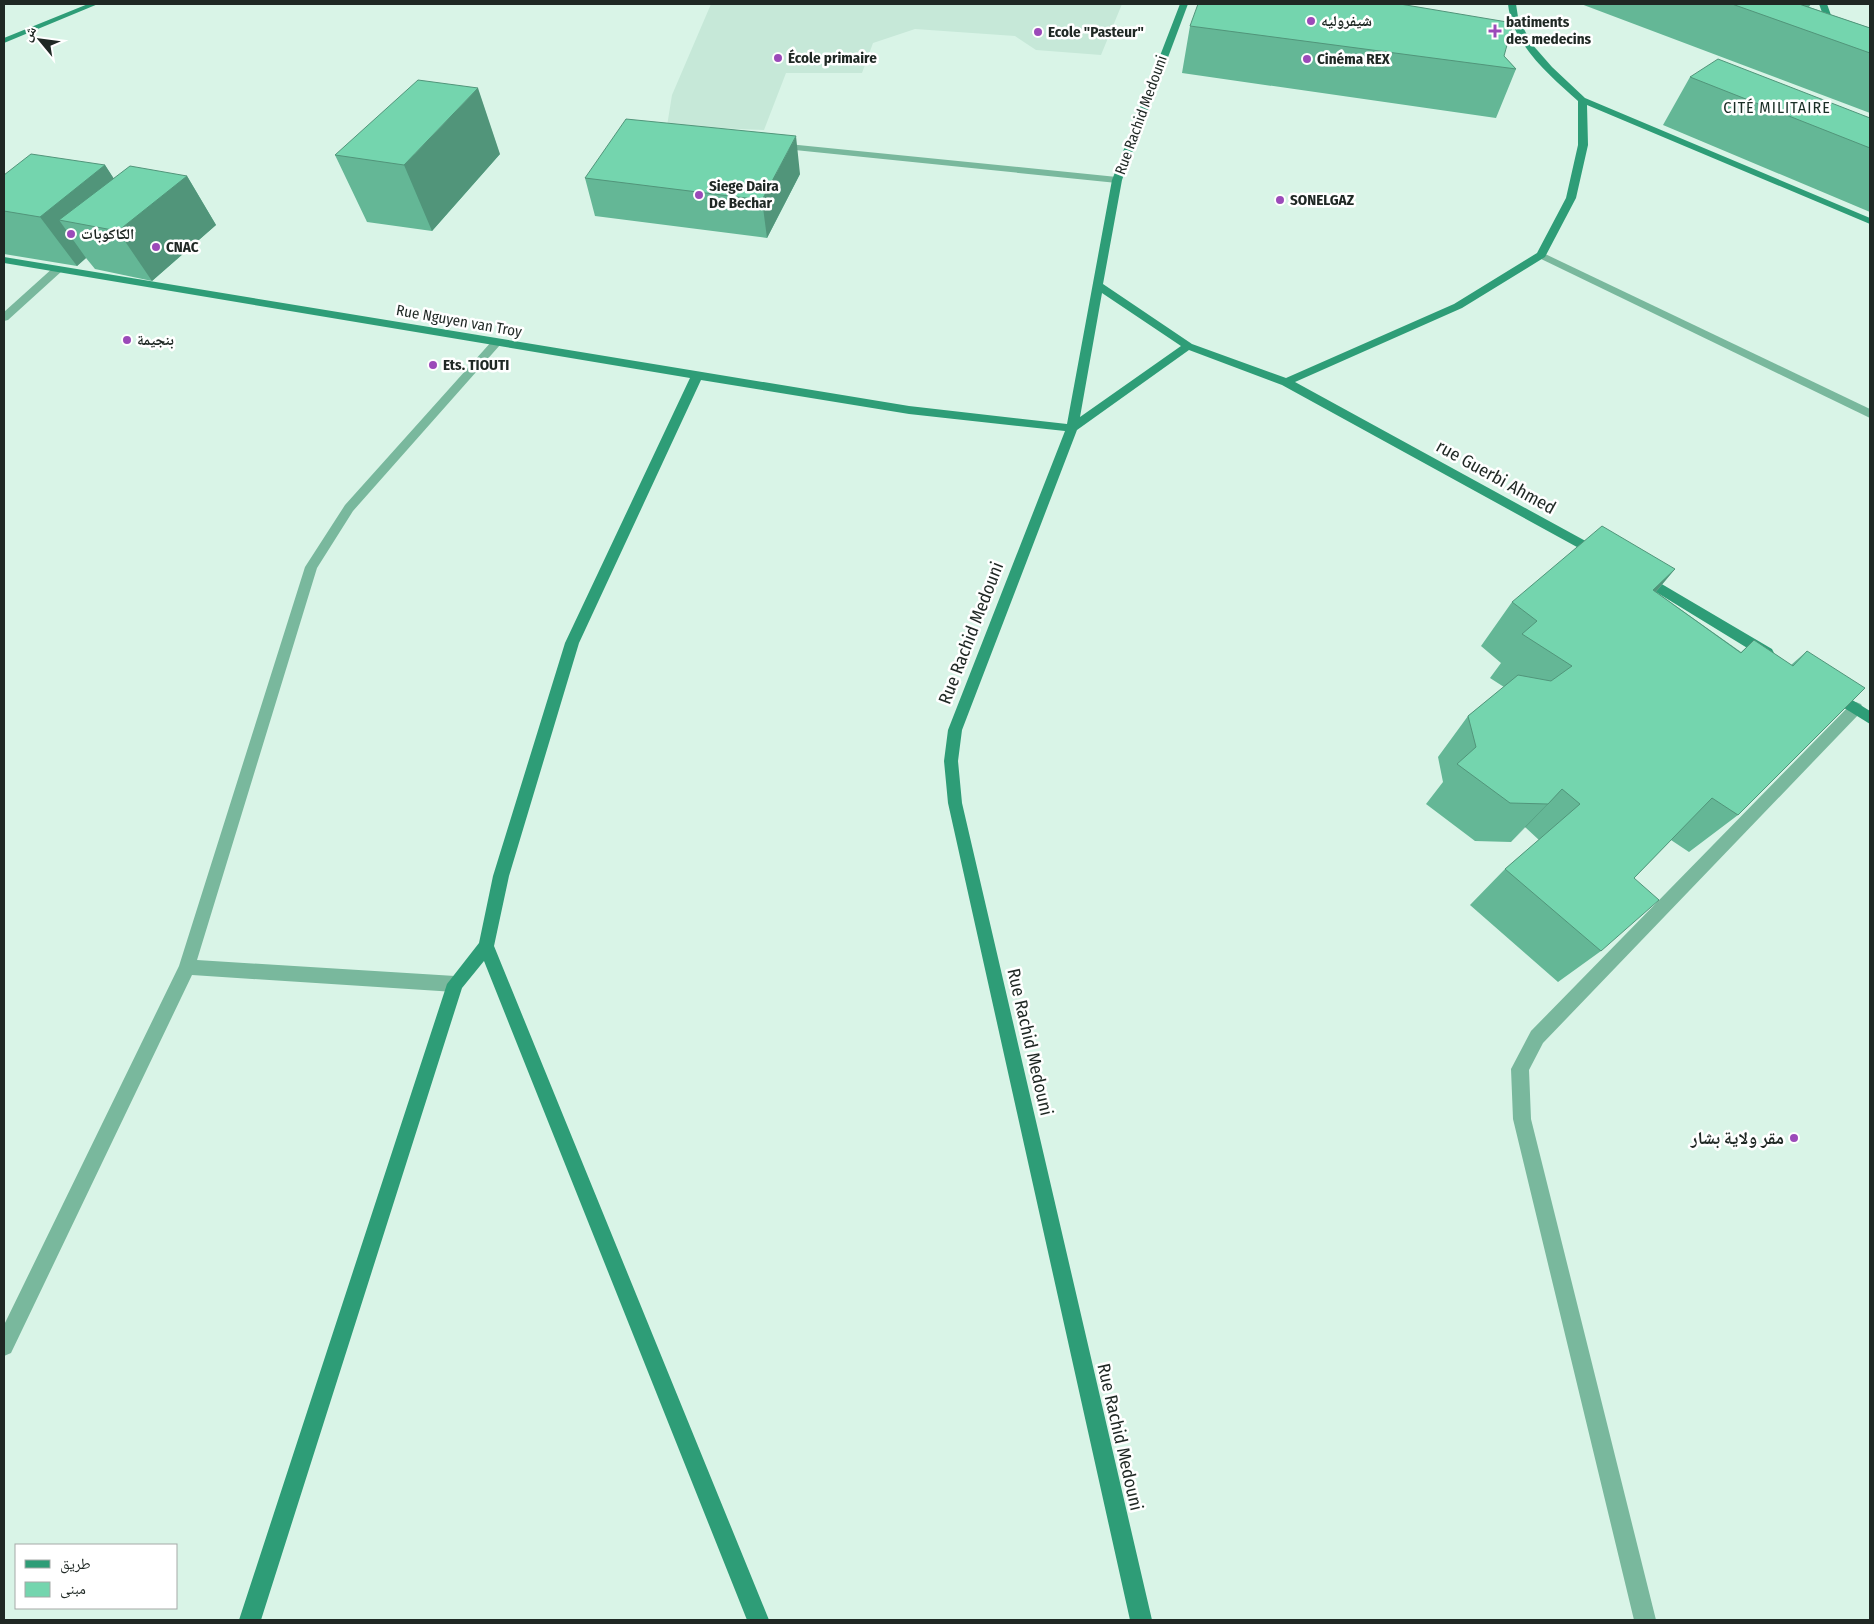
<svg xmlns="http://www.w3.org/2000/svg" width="1874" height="1624" font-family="'Fira Sans Condensed','Noto Naskh Arabic',sans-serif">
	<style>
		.built { fill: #c6e8d8 }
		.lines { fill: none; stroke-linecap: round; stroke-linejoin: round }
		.lane { fill: #79b89d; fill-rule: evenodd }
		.street { fill: #79b89d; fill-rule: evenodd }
		.secondary { fill: #2e9d77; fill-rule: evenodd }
		.wall { fill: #64b796 }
		.shaded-wall { fill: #51957a }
		.building { fill: #74d5ae; stroke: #51957a }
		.poi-dot { fill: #9b4ab9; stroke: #fff; stroke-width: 2 }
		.labels { text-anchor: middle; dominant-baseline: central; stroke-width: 5; stroke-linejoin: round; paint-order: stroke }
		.far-poi-label { font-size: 15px; font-weight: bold; fill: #1f2824; stroke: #fff; text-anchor: start }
		.far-street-label { font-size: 15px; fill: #1f2824; stroke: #fff }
		.far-neighbourhood-label { font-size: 16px; letter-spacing: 1px; fill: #1a2f26; stroke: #fff }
		.street-label { font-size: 18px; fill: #1f2824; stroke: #fff }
		.poi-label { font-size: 18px; font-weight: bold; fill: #1f2824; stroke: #fff; text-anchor: end }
	</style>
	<rect width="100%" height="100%" fill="#d9f4e7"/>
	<path class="built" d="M 711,4 L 1122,4 L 1101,55 L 1036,50 L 1015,36 L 915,29 L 873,43 L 862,73 L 786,73 L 764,130 L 667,126 L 672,95 Z"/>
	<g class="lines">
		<path class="lane" d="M 1541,252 L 1870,409 L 1870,418 L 1537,257 L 1536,255 Z"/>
		<path class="street" d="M 778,143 L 1117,177 L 1122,180 L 1117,183 L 775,148 L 775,144 Z
			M 58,266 L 63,269 L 62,271 L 8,320 L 4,321 L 4,312 L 54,267 Z
			M 496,340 L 501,343 L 500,345 L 353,511 L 317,568 L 197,960 L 455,976 L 461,979 L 463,984 L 461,989 L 455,992 L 192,975 L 11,1353 L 4,1356 L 4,1325 L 179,966 L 305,567 L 345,505 L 492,341 Z
			M 1856,702 L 1861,704 L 1863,708 L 1861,712 L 1543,1043 L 1529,1070 L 1531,1119 L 1656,1620 L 1634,1620 L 1513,1119 L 1511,1069 L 1531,1031 L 1851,704 Z"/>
		<path class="secondary" d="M 88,4 L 98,4 L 4,43 L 4,38 Z
			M 1180,4 L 1188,4 L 1122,180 L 1103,284 L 1192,344 L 1286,378 L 1454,304 L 1537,253 L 1566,198 L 1578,145 L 1578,101 C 1549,75 1512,44 1508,4 L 1516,4 L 1518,17 L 1531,43 L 1552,67 L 1585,98 L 1870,218 L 1870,224 L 1587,105 L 1588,145 L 1576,198 L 1545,257 L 1462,308 L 1295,382 L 1602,550 L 1603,553 L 1602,556 L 1597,558 L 1282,385 L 1189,350 L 1077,430 L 962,730 L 958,761 L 962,803 L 1152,1620 L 1130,1620 L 948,803 L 944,761 L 948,730 L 1065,431 L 909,414 L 701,380 L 579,643 L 509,876 L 494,946 L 769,1620 L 747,1620 L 484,961 L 462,988 L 261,1620 L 239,1620 L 447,984 L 479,943 L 493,876 L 565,643 L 690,378 L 4,263 L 4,257 L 909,406 L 1067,424 L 1112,180 ZM 1102,293 L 1181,346 L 1080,417 Z
			M 1819,4 L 1827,4 L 1836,29 L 1835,31 L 1828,29 Z
			M 1643,573 L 1772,649 L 1774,653 L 1772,657 L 1767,658 L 1762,657 L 1638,581 L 1637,578 L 1638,575 Z
			M 1833,688 L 1870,711 L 1870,724 L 1828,698 L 1826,694 L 1828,690 Z"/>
	</g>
	<path class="wall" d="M 1581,4 L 1811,4 L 1809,7 L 1870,28 L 1870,113 Z
		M 1190,26 L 1504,56 L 1516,69 L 1496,118 L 1182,73 Z
		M 1690,77 L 1870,118 L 1870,212 L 1663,125 Z
		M 500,154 L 432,231 L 367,222 L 335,155 Z
		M 105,165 L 113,178 L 187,176 L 216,225 L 152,281 L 95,269 L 86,258 L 77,266 L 4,254 L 4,175 Z
		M 800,174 L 767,238 L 595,216 L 585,178 Z
		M 1675,569 L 1656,592 L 1741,652 L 1754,640 L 1791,665 L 1807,651 L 1738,815 L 1689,852 L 1671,840 L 1634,878 L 1601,951 L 1558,982 L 1470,905 L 1505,869 L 1539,840 L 1525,827 L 1511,842 L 1475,841 L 1426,804 L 1443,782 L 1438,757 L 1468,716 L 1504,687 L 1490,678 L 1501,663 L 1481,646 L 1512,602 Z"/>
	<path class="shaded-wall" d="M 478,88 L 500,154 L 432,231 L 404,165 Z
		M 796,136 L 800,174 L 767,238 L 762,200 Z
		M 105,165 L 137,214 L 59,220 L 86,258 L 77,266 L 40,217 Z
		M 187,176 L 216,225 L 152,281 L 118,231 Z
		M 1675,569 L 1636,615 L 1653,590 Z
		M 1562,789 L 1525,827 L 1511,842 L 1548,804 Z"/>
	<path class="building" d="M 1198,4 L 1400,4 L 1513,23 L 1504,56 L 1516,69 L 1190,26 Z
		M 1732,4 L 1799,4 L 1870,28 L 1870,53 Z
		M 1718,59 L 1870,118 L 1870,148 L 1690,77 Z
		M 418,80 L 478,88 L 404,165 L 335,155 Z
		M 626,119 L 796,136 L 762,200 L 585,178 Z
		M 31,154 L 105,165 L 40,217 L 4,211 L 4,175 Z
		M 130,166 L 187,176 L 118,231 L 59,220 Z
		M 1602,526 L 1675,569 L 1653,590 L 1741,653 L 1754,640 L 1793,666 L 1807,651 L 1865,688 L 1738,815 L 1712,798 L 1634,878 L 1659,900 L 1601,951 L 1505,869 L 1580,804 L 1562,789 L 1548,804 L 1510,803 L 1457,764 L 1476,747 L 1468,716 L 1518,675 L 1551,681 L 1572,666 L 1522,634 L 1537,621 L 1512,602 Z"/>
	<g class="poi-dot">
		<circle cx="1311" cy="21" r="5"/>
		<path d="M1492.5 23.5h5v5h5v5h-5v5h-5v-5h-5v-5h5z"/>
		<circle cx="1038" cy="32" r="5"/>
		<circle cx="778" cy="58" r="5"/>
		<circle cx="1307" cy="59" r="5"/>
		<circle cx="699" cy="195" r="5"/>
		<circle cx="1280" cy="200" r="5"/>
		<circle cx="71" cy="234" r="5"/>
		<circle cx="156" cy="247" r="5"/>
		<circle cx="127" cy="340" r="5"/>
		<circle cx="433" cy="365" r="5"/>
		<circle cx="1794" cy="1138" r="5"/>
	</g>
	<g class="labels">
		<g class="far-poi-label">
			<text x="1321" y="21">شيفروليه</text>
			<text x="1506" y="22">batiments<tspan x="1506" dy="17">des medecins</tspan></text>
			<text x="1048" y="32">Ecole "Pasteur"</text>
			<text x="788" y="58">École primaire</text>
			<text x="1317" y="59">Cinéma REX</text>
			<text x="709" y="186">Siege Daira<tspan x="709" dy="17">De Bechar</tspan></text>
			<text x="1290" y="200">SONELGAZ</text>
			<text x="81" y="234">الكاكوبات</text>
			<text x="166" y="247">CNAC</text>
			<text x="137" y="340">بنجيمة</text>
			<text x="443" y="365">Ets. TIOUTI</text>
		</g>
		<g class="far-street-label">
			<text transform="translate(1141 115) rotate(-70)">Rue Rachid Medouni</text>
			<text transform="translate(459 321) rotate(10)">Rue Nguyen van Troy</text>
		</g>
		<g class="far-neighbourhood-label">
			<text x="1777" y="107">CITÉ MILITAIRE</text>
		</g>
		<g class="street-label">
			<text transform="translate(1496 477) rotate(29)">rue Guerbi Ahmed</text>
			<text transform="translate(971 633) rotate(-69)">Rue Rachid Medouni</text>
			<text transform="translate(1030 1042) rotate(77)">Rue Rachid Medouni</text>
			<text transform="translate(1120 1437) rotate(77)">Rue Rachid Medouni</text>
		</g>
		<g class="poi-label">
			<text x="1784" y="1138">مقر ولاية بشار</text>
		</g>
	</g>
	<rect width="1874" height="1624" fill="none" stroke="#1f2824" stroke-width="10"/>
	<rect x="15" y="1544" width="162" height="65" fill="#ffffff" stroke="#a5a9a7"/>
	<rect x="25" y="1560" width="25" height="8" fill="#2e9d77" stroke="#a5a9a7"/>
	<text x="60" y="1569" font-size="15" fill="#1f2824">طريق</text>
	<rect x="25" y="1582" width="25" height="15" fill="#74d5ae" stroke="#a5a9a7"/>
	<text x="60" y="1594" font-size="15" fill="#1f2824">مبنى</text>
	<g transform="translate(40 40) rotate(299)" stroke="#ffffff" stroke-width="4" paint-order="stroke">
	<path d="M0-4L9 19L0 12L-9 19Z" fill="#1f2824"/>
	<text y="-8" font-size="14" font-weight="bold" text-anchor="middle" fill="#1f2824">ش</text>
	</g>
</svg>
